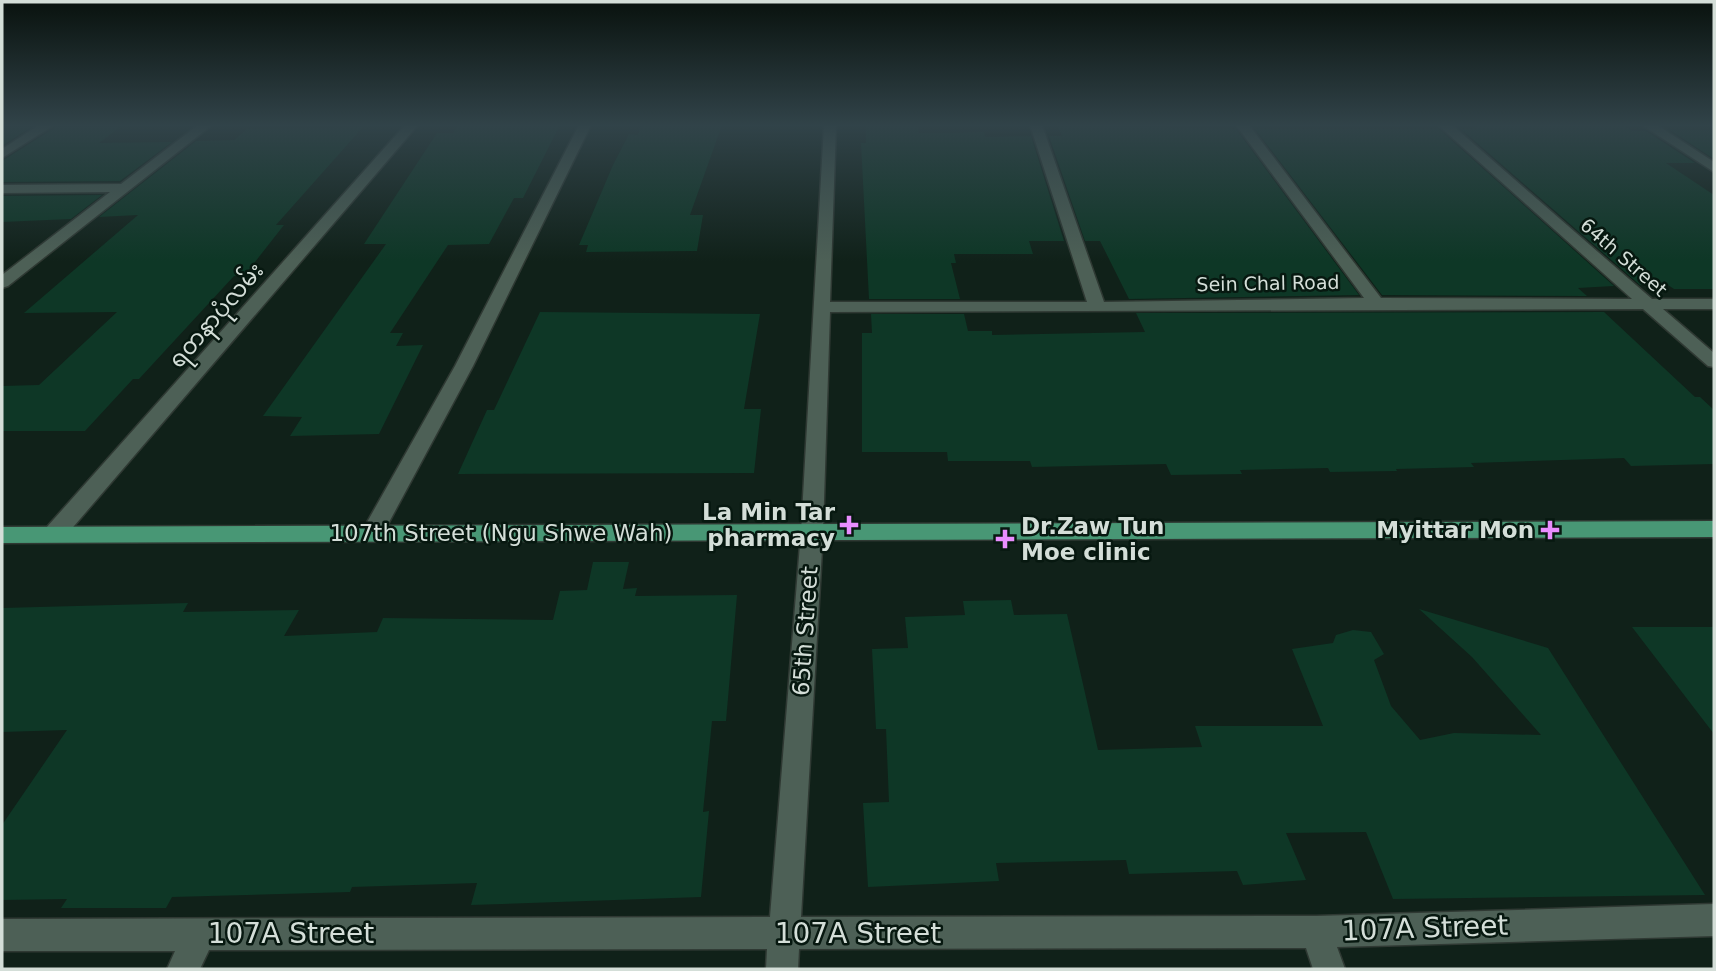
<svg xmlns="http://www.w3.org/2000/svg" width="1716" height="971" font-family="'DejaVu Sans','Noto Sans Myanmar',sans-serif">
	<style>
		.building { fill: #0e3726 }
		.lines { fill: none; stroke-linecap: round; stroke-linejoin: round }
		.minor-casing { stroke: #2f3933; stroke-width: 3 }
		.major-casing { stroke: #2f3933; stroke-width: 3 }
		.minor { fill: #4d6056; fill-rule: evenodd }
		.major { fill: #489775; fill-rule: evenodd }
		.poi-dot { fill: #e98dfe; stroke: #071810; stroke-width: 2.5 }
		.labels { text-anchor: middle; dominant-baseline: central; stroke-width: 5; stroke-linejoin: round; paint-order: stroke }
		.far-street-label { font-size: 19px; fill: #d4ded8; stroke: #071810 }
		.street-label { font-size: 23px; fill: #d4ded8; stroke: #071810 }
		.poi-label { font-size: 23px; font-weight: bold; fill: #d4ded8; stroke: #071810; text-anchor: end }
		.near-street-label { font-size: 28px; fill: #d4ded8; stroke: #071810 }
	</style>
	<rect width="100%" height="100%" fill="#102119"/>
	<path class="building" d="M 560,125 L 523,198 L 514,198 L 489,244 L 448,245 L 390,333 L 403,333 L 396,346 L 423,345 L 379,434 L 290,436 L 302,417 L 263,416 L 386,244 L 364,244 L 437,133 L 453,133 L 457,126 Z
		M 641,125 L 722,125 L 690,215 L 703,215 L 697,251 L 586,252 L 588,245 L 579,245 L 613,165 L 629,134 L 638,135 Z
		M 866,125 L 918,125 L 919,133 L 984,132 L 985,137 L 1031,136 L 1064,241 L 1029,241 L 1033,254 L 954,254 L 956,263 L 951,263 L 960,299 L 869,299 L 861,143 L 866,143 Z
		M 1057,125 L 1236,129 L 1359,295 L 1129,299 L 1100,241 L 1085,241 L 1049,136 L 1062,136 Z
		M 1473,125 L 1624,125 L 1632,131 L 1646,131 L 1695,163 L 1666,163 L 1714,195 L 1714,289 L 1674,289 L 1668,285 L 1640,285 L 1461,129 L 1477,129 Z
		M 2,127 L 31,127 L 2,146 Z
		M 56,127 L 120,127 L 99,143 L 172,142 L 120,181 L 2,182 L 2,161 Z
		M 363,127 L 276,225 L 284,225 L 244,276 L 234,276 L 139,379 L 133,379 L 85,431 L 2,431 L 2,386 L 39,385 L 117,312 L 24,313 L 138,215 L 99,217 L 196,141 L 234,140 L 247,129 Z
		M 1255,129 L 1439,129 L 1614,286 L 1578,288 L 1587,296 L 1382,295 Z
		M 1670,130 L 1714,130 L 1714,159 Z
		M 102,195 L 71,219 L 2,222 L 2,196 Z
		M 540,312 L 760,314 L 744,409 L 761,409 L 754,473 L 458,474 L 487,410 L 494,410 Z
		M 1604,312 L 1695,397 L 1700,397 L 1714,410 L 1714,464 L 1631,466 L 1624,458 L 1471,463 L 1474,467 L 1396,469 L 1397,471 L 1330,472 L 1328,468 L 1240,470 L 1242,474 L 1171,475 L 1166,464 L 1032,467 L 1030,461 L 948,461 L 947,452 L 862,452 L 862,333 L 872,333 L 871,314 L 964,314 L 968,331 L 992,331 L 992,335 L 1145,332 L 1136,313 Z
		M 593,562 L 629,562 L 623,589 L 637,588 L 635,596 L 737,595 L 726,721 L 712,721 L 703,812 L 709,811 L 701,897 L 471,905 L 477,883 L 352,887 L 350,892 L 172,897 L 166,908 L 61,908 L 67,899 L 2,900 L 2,825 L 67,730 L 2,732 L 2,608 L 188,603 L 183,612 L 299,610 L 284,636 L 377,632 L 383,618 L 553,620 L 560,591 L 587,590 Z
		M 1011,600 L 1014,615 L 1067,614 L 1098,750 L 1202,747 L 1195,726 L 1323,726 L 1292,649 L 1333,643 L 1336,635 L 1353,630 L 1371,632 L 1384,654 L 1374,660 L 1391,706 L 1420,740 L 1454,733 L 1541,735 L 1472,657 L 1419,609 L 1548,648 L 1705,895 L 1393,899 L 1366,832 L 1286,833 L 1306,880 L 1243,885 L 1237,871 L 1129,874 L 1126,860 L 996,863 L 999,881 L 868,887 L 863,803 L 889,802 L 886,729 L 876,729 L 872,649 L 908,648 L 905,617 L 965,615 L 963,601 Z
		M 1632,627 L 1714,627 L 1714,734 Z"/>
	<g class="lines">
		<g class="minor-casing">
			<path id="minor" d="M 39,125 L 54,125 L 2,158 L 2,149 Z
				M 198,125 L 212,125 L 8,286 L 2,288 L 2,275 L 110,192 L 2,193 L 2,185 L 121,184 Z
				M 405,125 L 418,125 L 62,540 L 54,542 L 46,540 L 43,534 L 46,528 Z
				M 579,125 L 591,125 L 473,366 L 380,539 L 372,541 L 364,539 L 361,533 L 455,366 Z
				M 824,125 L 836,125 L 830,302 L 1087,302 L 1030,125 L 1042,125 L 1104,302 L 1364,298 L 1236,125 L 1249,125 L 1381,298 L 1632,299 L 1438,125 L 1452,125 L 1652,299 L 1714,299 L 1714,309 L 1663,309 L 1714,353 L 1714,367 L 1708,366 L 1643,309 L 830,312 L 823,532 L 801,917 L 1316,916 L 1714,904 L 1714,936 L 1337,947 L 1345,969 L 1313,969 L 1306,948 L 799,949 L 798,969 L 766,969 L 767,949 L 209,950 L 200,969 L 167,969 L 175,951 L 2,951 L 2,919 L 770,917 L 801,532 Z
				M 1642,125 L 1657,125 L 1714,162 L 1714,172 Z"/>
		</g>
		<g class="major-casing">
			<path id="major" d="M 1714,521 L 1714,537 L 2,543 L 2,527 Z"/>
		</g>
		<use href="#minor" class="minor"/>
		<use href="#major" class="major"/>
	</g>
	<linearGradient id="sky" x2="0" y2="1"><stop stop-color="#09120e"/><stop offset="0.48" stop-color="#314349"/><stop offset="1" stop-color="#314349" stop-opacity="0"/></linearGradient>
	<rect width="1716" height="261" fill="url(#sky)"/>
	<g class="poi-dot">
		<path d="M845.5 514.5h7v7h7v7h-7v7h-7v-7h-7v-7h7z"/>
		<path d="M1546.5 519.5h7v7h7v7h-7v7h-7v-7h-7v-7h7z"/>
		<path d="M1001.5 528.5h7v7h7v7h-7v7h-7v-7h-7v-7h7z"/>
	</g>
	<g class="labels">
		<g class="far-street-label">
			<text transform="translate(1624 257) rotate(41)">64th Street</text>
			<text transform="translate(1268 283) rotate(-1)">Sein Chal Road</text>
		</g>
		<g class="street-label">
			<text transform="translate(216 315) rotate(-49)">ရတနာပုံလမ်း</text>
			<text x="501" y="533">107th Street (Ngu Shwe Wah)</text>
			<text transform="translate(805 631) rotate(-86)">65th Street</text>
		</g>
		<g class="poi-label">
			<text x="835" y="512">La Min Tar<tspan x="835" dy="26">pharmacy</tspan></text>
			<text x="1021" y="526" text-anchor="start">Dr.Zaw Tun<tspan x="1021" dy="26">Moe clinic</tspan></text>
			<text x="1534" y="530">Myittar Mon</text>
		</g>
		<g class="near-street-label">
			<text transform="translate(1425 928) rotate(-2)">107A Street</text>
			<text x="291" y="933">107A Street</text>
			<text x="858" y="933">107A Street</text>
		</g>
	</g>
	<rect width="1716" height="971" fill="none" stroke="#d4ded8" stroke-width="7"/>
</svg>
